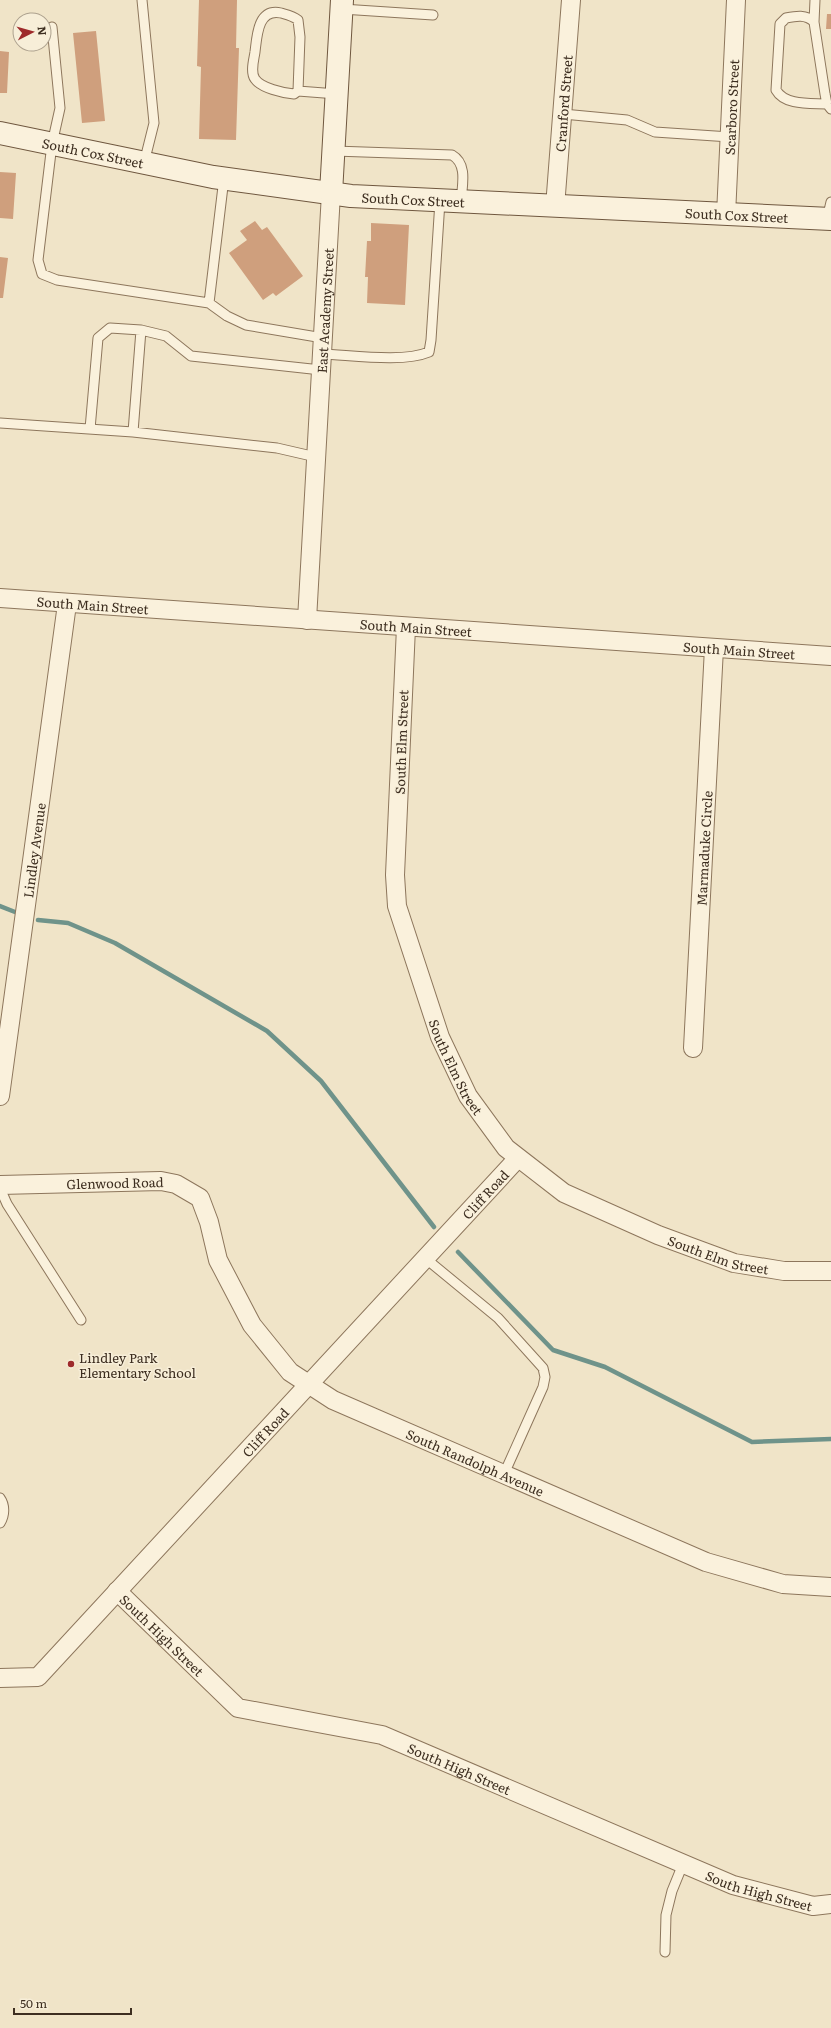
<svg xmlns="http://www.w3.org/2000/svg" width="831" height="2028" font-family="Literata,serif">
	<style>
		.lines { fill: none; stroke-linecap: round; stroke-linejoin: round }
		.stream { stroke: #6f938a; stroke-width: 4.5 }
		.building { fill: #cf9f7d }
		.lane-casing { stroke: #8d765c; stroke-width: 11 }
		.street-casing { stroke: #8d765c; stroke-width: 20 }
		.secondary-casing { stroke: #6f573f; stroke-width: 24 }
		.lane { stroke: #faf1dc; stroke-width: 9 }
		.street { stroke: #faf1dc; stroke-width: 18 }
		.secondary { stroke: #faf1dc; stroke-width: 22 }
		.poi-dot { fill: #9e2a2b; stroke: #f7eed8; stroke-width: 1.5 }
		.labels { text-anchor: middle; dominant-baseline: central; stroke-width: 3; stroke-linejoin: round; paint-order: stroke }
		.street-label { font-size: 13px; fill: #3d2e20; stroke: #f7eed8 }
		.poi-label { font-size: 13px; fill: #3d2e20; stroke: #f7eed8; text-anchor: start }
	</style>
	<rect width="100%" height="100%" fill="#f0e4c8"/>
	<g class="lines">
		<path class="stream" d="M 0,906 L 15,912
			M 38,920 L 68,923 L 115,943 L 267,1031 L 321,1081 L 434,1227
			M 458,1252 L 553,1350 L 605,1367 L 752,1442 L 831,1439"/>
	</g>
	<path class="building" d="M 199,0 L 237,0 L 236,48 L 239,48 L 236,140 L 199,139 L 201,67 L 197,66 Z
		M 827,14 L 831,14 L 831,29 L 826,29 Z
		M 96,31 L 105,121 L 82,123 L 73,33 Z
		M 0,51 L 9,52 L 7,93 L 0,93 Z
		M 0,172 L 16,173 L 13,219 L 0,218 Z
		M 255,221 L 262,230 L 267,227 L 303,276 L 276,296 L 273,293 L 263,300 L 229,253 L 247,240 L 240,231 Z
		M 371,223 L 409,225 L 405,305 L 367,303 L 368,277 L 365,277 L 367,241 L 371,241 Z
		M 0,257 L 8,258 L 3,298 L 0,298 Z"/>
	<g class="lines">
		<g class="lane-casing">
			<path id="lane" d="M 142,0 L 154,123 L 144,163
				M 342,9 L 433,15
				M 814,22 L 815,0
				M 52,27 L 60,108 L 52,144 L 38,260 L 42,274 L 57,280 L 209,303 L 227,316 L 246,325 L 323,338
				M 298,91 L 300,37 L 298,20 C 293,16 288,15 281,13 C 258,8 257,35 255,52 C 254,59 250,72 255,79 C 261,88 283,93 294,94 L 298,91 L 337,94
				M 827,104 C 811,103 785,106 776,90 L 780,24 L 786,18 C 796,16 806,14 814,22 L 825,94 L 827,104 L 831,109
				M 563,114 L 627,120 L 655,132 L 730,137
				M 334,151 L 452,155 C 468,164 462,186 461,202
				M 827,219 L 831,202
				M 209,303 L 224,178
				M 322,354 C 351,355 403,363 429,352 L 431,340 L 440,201
				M 0,423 L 133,432 L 277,448 L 316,457
				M 90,429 L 98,338 L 110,328 L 141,330 L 166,336 L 191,356 L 321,370
				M 133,432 L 141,330
				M 0,1188 L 7,1204 L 81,1320
				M 425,1258 L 498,1318 L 543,1368 L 545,1377 L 543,1387 L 504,1474
				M 0,1498 C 5,1505 5,1515 0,1523
				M 665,1952 L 666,1915 L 672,1891 L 683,1864"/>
		</g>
		<g class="street-casing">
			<g id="street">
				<path id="s1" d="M 555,207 L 571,0"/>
				<path id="s2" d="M 726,215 L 736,0"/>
				<path id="s3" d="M 0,598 L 831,656"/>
				<path id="s4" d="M 307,620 L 331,193"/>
				<path id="s5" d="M 406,627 L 395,875 L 397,906 L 440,1037 L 468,1096 L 506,1148 L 564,1193 L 658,1235 L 734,1263 L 784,1271 L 831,1271"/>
				<path id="s6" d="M 693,1048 L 714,648"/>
				<path id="s7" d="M 0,1096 L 67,604"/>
				<path id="s8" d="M 0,1185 L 161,1181 L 176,1184 L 200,1198 L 209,1222 L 218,1260 L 252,1325 L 290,1372 L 333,1400 L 706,1562 L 783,1584 L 831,1587"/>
				<path id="s9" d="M 117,1591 L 238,1708 L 382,1735 L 733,1885 L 813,1906 L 831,1904"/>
				<path id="s10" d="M 0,1678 L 38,1677 L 518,1158"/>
			</g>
		</g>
		<g class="secondary-casing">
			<g id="secondary">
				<path id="s11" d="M 0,133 L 213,177 L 351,196 L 831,219"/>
				<path d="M 331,193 L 342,0"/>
			</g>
		</g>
		<use href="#lane" class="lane"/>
		<use href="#street" class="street"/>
		<use href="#secondary" class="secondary"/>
	</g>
	<circle class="poi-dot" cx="71" cy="1364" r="4"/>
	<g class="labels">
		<g class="street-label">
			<text stroke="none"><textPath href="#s1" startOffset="104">Cranford Street</textPath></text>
			<text stroke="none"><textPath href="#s2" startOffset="108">Scarboro Street</textPath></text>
			<text stroke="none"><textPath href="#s11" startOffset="95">South Cox Street</textPath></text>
			<text stroke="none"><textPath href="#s11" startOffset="419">South Cox Street</textPath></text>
			<text stroke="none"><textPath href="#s11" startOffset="743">South Cox Street</textPath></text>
			<text stroke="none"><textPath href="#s4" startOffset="310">East Academy Street</textPath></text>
			<text stroke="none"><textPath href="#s3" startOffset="93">South Main Street</textPath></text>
			<text stroke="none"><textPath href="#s3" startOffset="417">South Main Street</textPath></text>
			<text stroke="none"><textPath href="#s3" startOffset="741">South Main Street</textPath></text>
			<text transform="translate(401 742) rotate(-88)">South Elm Street</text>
			<text stroke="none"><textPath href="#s6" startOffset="200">Marmaduke Circle</textPath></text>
			<text stroke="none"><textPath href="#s7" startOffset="248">Lindley Avenue</textPath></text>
			<text stroke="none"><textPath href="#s5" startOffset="451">South Elm Street</textPath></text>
			<text stroke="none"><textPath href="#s8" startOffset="115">Glenwood Road</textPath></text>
			<text stroke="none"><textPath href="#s10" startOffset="696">Cliff Road</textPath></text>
			<text stroke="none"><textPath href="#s5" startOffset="787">South Elm Street</textPath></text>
			<text stroke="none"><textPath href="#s10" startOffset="372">Cliff Road</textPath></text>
			<text stroke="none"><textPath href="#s8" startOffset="609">South Randolph Avenue</textPath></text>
			<text stroke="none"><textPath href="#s9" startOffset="63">South High Street</textPath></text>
			<text stroke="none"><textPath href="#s9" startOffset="399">South High Street</textPath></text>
			<text stroke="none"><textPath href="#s9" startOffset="723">South High Street</textPath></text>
		</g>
		<g class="poi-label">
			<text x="79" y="1357">Lindley Park<tspan x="79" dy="15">Elementary School</tspan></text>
		</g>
	</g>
	<g transform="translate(32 32) rotate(84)"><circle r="19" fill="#f7eed8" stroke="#ada18e"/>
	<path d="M0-3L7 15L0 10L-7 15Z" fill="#9e2a2b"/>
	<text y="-6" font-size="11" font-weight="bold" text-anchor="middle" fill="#3d2e20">N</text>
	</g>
	<path d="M14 2008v6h117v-6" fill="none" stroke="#3d2e20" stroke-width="2"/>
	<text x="20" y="2008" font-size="12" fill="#3d2e20" stroke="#f7eed8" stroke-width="3" paint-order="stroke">50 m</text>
</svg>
